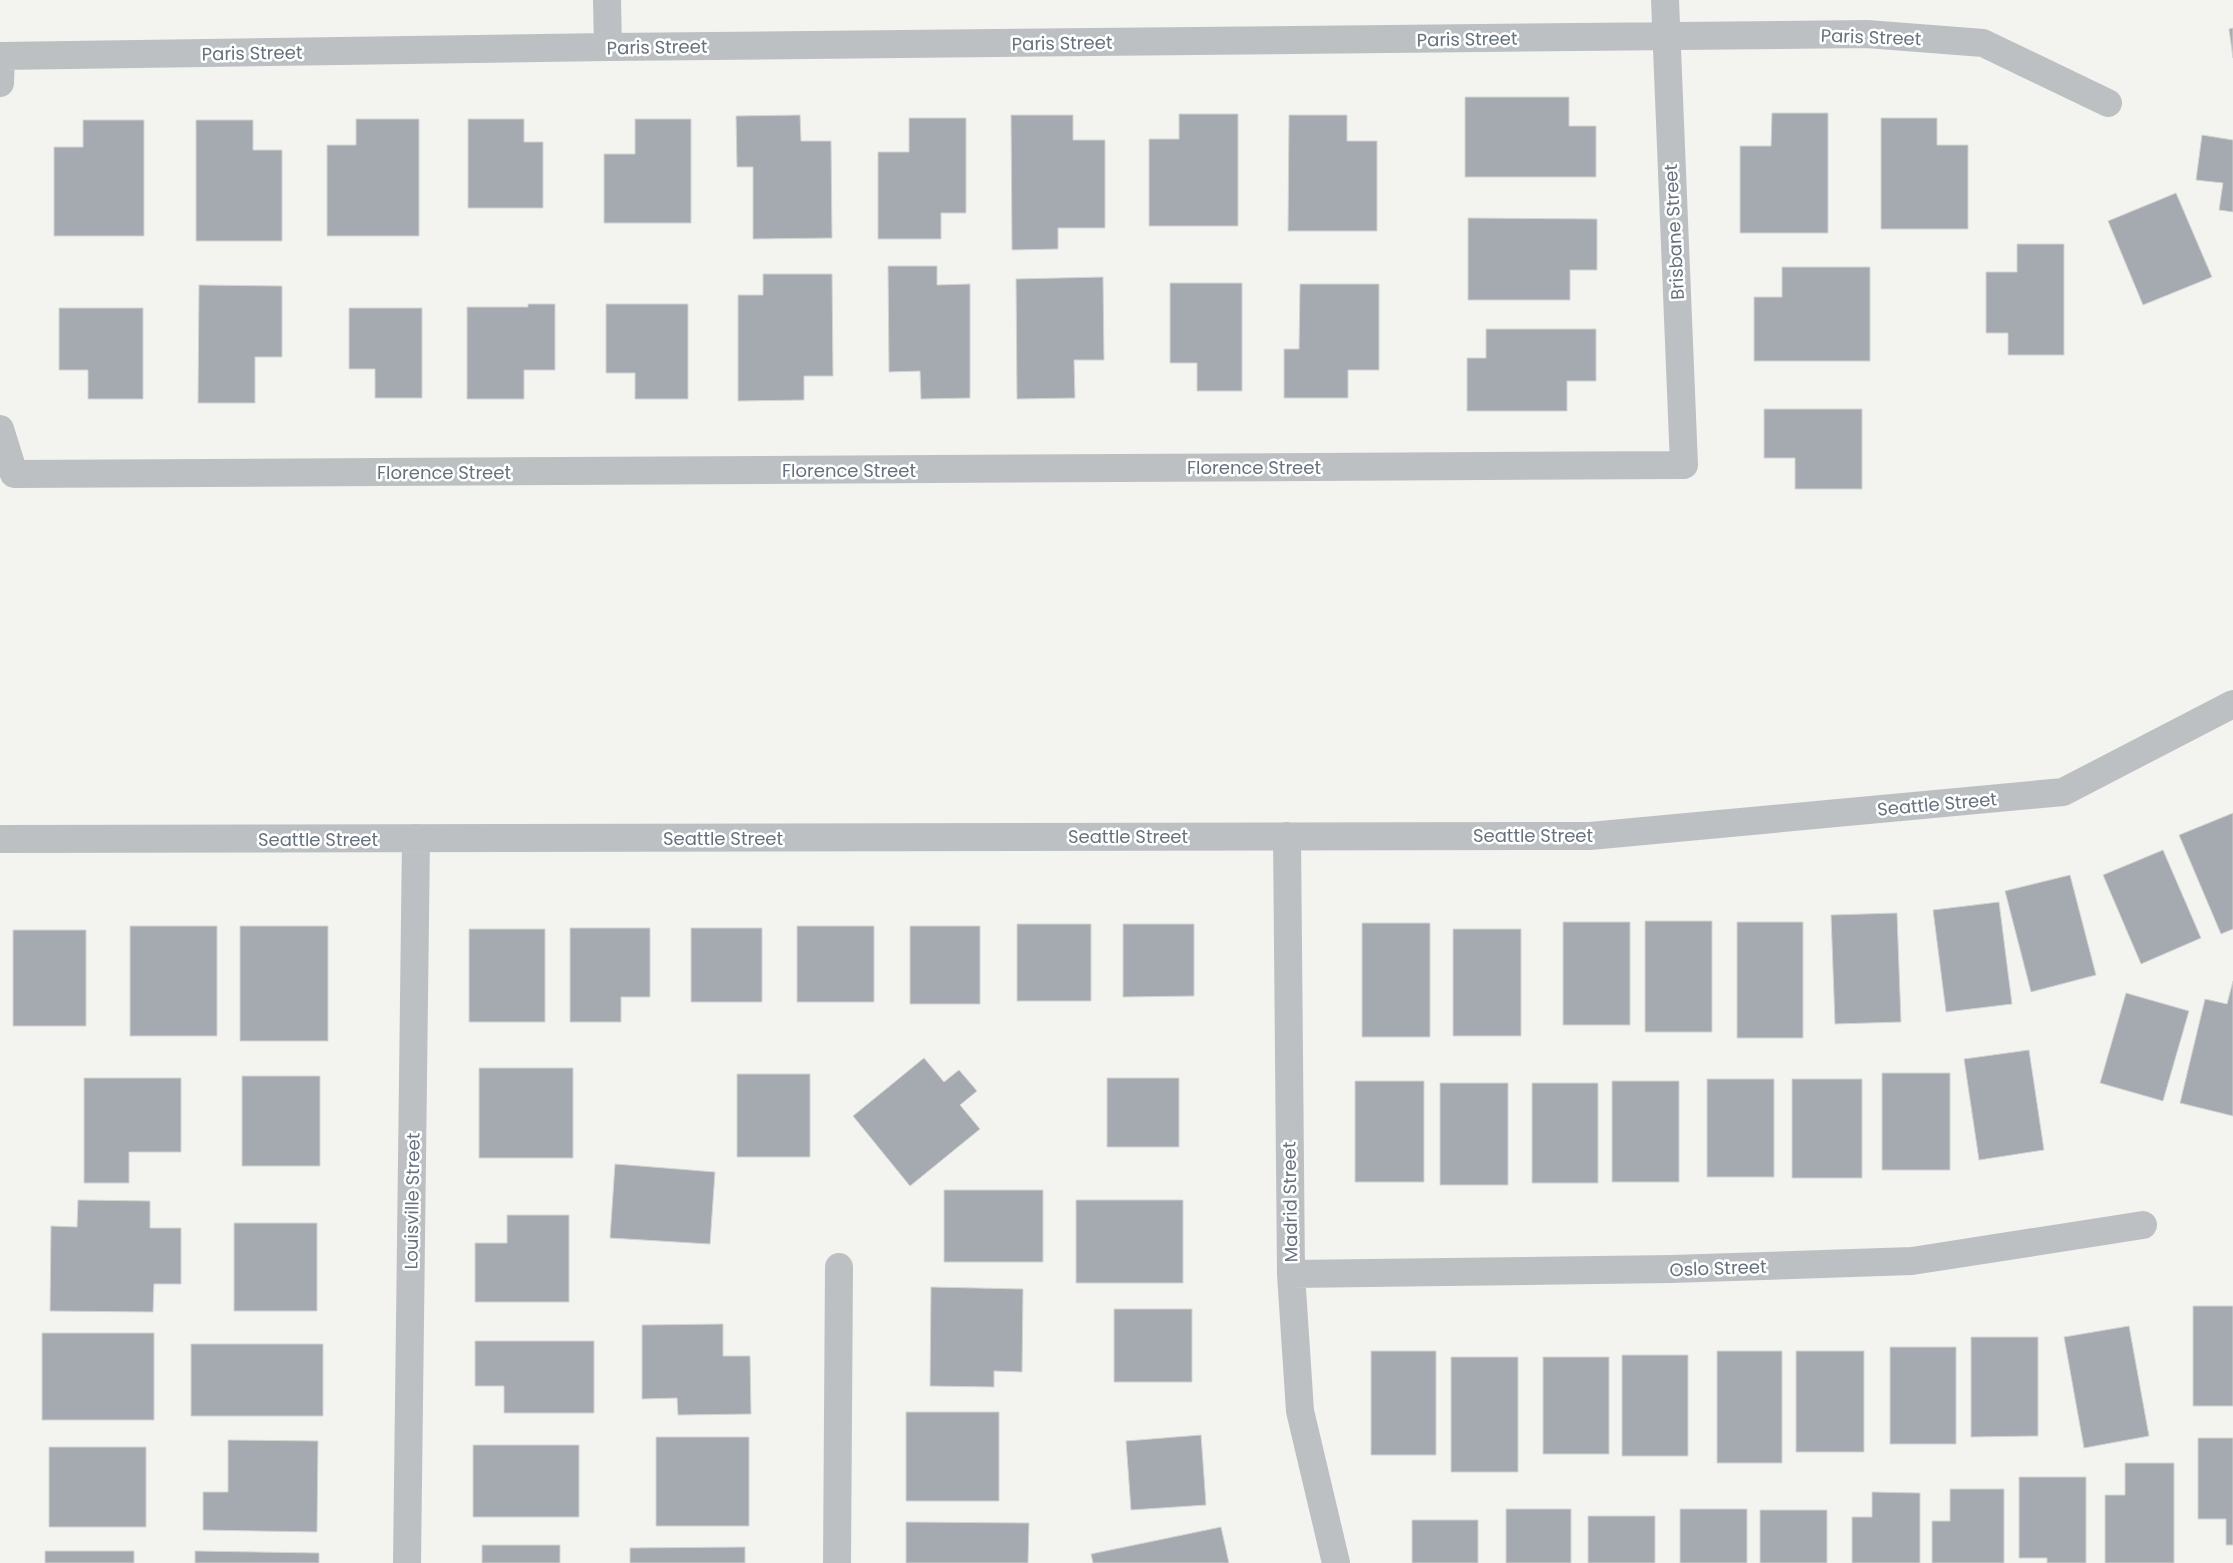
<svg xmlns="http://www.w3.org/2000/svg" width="2233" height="1563" font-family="Poppins,sans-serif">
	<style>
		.building { fill: #a4aaaf; stroke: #d4d4d3 }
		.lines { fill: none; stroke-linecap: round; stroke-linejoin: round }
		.street { stroke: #bdc0c3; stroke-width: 28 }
		.labels { text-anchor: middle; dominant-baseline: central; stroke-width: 5; stroke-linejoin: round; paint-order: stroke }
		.street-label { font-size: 18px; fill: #66717d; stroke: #fff }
	</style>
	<rect width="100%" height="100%" fill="#f3f3f0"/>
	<path class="building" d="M 2233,28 L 2233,58 L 2229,29 Z
		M 1465,97 L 1569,97 L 1569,126 L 1596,126 L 1596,177 L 1465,177 Z
		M 1772,113 L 1828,113 L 1828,233 L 1740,233 L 1740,146 L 1771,146 Z
		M 1179,114 L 1238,114 L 1238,226 L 1149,226 L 1149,139 L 1179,139 Z
		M 800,115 L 801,141 L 831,141 L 832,238 L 753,239 L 753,167 L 737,167 L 736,116 Z
		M 1011,115 L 1073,115 L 1073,140 L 1105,140 L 1105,228 L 1058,228 L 1058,249 L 1012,250 Z
		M 1289,115 L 1347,115 L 1347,141 L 1377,141 L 1377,231 L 1288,231 Z
		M 909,118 L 966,118 L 966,213 L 941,213 L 941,239 L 878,239 L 878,152 L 909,152 Z
		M 1881,118 L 1937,118 L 1937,145 L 1968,145 L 1968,229 L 1881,229 Z
		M 356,119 L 419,119 L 419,236 L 327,236 L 327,145 L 356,145 Z
		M 468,119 L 524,119 L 524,142 L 543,142 L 543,208 L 468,208 Z
		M 635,119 L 691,119 L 691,223 L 604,223 L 604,154 L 635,154 Z
		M 83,120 L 144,120 L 144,236 L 54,236 L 54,147 L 83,147 Z
		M 196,120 L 253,120 L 253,150 L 282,150 L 282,241 L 196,241 Z
		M 2202,135 L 2233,140 L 2233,212 L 2219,210 L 2223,183 L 2196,180 Z
		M 2176,193 L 2212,277 L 2143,305 L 2108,221 Z
		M 1468,218 L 1597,219 L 1597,270 L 1570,270 L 1570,300 L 1468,300 Z
		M 2017,244 L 2064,244 L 2064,355 L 2008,355 L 2008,333 L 1986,333 L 1986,272 L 2017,272 Z
		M 888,266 L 937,266 L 937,285 L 970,284 L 970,398 L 921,399 L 920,371 L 889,372 Z
		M 1782,267 L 1870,267 L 1870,361 L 1754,361 L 1754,297 L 1782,297 Z
		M 763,274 L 832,274 L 833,376 L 804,376 L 804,400 L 738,401 L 738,295 L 763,295 Z
		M 1103,277 L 1104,360 L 1074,360 L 1075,398 L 1017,399 L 1016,279 Z
		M 1170,283 L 1242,283 L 1242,391 L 1197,391 L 1197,363 L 1170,363 Z
		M 1300,284 L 1379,284 L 1379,370 L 1348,370 L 1348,398 L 1284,398 L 1284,349 L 1299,349 Z
		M 199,285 L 282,286 L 282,357 L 255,357 L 255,403 L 198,403 Z
		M 528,304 L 555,304 L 555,370 L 524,370 L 524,399 L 467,399 L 467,307 L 528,307 Z
		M 606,304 L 688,304 L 688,399 L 635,399 L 635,373 L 606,373 Z
		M 59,308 L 143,308 L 143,399 L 88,399 L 88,370 L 59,370 Z
		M 349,308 L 422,308 L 422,398 L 375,398 L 375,369 L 349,369 Z
		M 1486,329 L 1596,329 L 1596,381 L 1567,381 L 1567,411 L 1467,411 L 1467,358 L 1486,358 Z
		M 1764,409 L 1862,409 L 1862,489 L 1795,489 L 1795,458 L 1764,458 Z
		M 2233,813 L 2233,929 L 2221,934 L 2179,835 Z
		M 2163,850 L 2201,938 L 2141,964 L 2103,875 Z
		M 2070,875 L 2096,975 L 2031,992 L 2005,891 Z
		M 1999,902 L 2012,1004 L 1946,1012 L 1933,910 Z
		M 1897,913 L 1901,1022 L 1835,1024 L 1831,915 Z
		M 1645,921 L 1712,921 L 1712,1032 L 1645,1032 Z
		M 1563,922 L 1630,922 L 1630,1025 L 1563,1025 Z
		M 1737,922 L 1803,922 L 1803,1038 L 1737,1038 Z
		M 1362,923 L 1430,923 L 1430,1037 L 1362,1037 Z
		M 1017,924 L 1091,924 L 1091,1001 L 1017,1001 Z
		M 1123,924 L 1194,924 L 1194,996 L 1123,997 Z
		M 130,926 L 217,926 L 217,1036 L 130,1036 Z
		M 240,926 L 328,926 L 328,1041 L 240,1041 Z
		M 797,926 L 874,926 L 874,1002 L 797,1002 Z
		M 910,926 L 980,926 L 980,1004 L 910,1004 Z
		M 570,928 L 650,928 L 650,997 L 621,997 L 621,1022 L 570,1022 Z
		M 691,928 L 762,928 L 762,1002 L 691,1002 Z
		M 469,929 L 545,929 L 545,1022 L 469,1022 Z
		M 1453,929 L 1521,929 L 1521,1036 L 1453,1036 Z
		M 13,930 L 86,930 L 86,1026 L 13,1026 Z
		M 2233,981 L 2233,1116 L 2180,1103 L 2205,999 L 2227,1004 Z
		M 2126,993 L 2189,1011 L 2163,1101 L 2100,1083 Z
		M 2029,1050 L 2044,1150 L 1979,1160 L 1964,1059 Z
		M 924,1058 L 944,1082 L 959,1070 L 977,1091 L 960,1105 L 980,1129 L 910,1186 L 853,1116 Z
		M 479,1068 L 573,1068 L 573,1158 L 479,1158 Z
		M 1882,1073 L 1950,1073 L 1950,1170 L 1882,1170 Z
		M 737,1074 L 810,1074 L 810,1157 L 737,1157 Z
		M 242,1076 L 320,1076 L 320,1166 L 242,1166 Z
		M 84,1078 L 181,1078 L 181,1152 L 129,1152 L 129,1183 L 84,1183 Z
		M 1107,1078 L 1179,1078 L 1179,1147 L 1107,1147 Z
		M 1707,1079 L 1774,1079 L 1774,1177 L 1707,1177 Z
		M 1792,1079 L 1862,1079 L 1862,1178 L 1792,1178 Z
		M 1355,1081 L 1424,1081 L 1424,1182 L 1355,1182 Z
		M 1612,1081 L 1679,1081 L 1679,1182 L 1612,1182 Z
		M 1440,1083 L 1508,1083 L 1508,1185 L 1440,1185 Z
		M 1532,1083 L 1598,1083 L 1598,1183 L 1532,1183 Z
		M 615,1164 L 715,1172 L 710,1244 L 610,1238 Z
		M 944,1190 L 1043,1190 L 1043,1262 L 944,1262 Z
		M 78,1200 L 150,1201 L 150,1228 L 181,1228 L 181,1284 L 154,1284 L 153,1312 L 50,1311 L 51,1226 L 77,1227 Z
		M 1076,1200 L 1183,1200 L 1183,1283 L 1076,1283 Z
		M 507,1215 L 569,1215 L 569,1302 L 475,1302 L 475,1243 L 507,1243 Z
		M 234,1223 L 317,1223 L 317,1311 L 234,1311 Z
		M 931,1287 L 1023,1289 L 1022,1372 L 994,1371 L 994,1387 L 930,1386 Z
		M 2193,1306 L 2233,1306 L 2233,1406 L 2193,1406 Z
		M 1114,1309 L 1192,1309 L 1192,1382 L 1114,1382 Z
		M 723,1324 L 723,1356 L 750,1356 L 751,1414 L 678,1415 L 677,1398 L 642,1399 L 642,1325 Z
		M 2129,1326 L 2149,1436 L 2084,1448 L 2064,1337 Z
		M 42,1333 L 154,1333 L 154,1420 L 42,1420 Z
		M 1971,1337 L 2038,1337 L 2038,1436 L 1971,1437 Z
		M 475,1341 L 594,1341 L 594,1413 L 504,1413 L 504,1386 L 475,1386 Z
		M 191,1344 L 323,1344 L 323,1416 L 191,1416 Z
		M 1890,1347 L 1956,1347 L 1956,1444 L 1890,1444 Z
		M 1371,1351 L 1436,1351 L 1436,1455 L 1371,1455 Z
		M 1717,1351 L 1782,1351 L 1782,1463 L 1717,1463 Z
		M 1796,1351 L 1864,1351 L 1864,1452 L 1796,1452 Z
		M 1622,1355 L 1688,1355 L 1688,1456 L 1622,1456 Z
		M 1451,1357 L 1518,1357 L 1518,1472 L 1451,1472 Z
		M 1543,1357 L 1609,1357 L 1609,1454 L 1543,1454 Z
		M 906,1412 L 999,1412 L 999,1501 L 906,1501 Z
		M 1201,1435 L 1206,1505 L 1131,1510 L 1126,1441 Z
		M 656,1437 L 749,1437 L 749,1526 L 656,1526 Z
		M 2198,1438 L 2233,1438 L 2233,1545 L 2226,1545 L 2226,1519 L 2198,1519 Z
		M 228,1440 L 318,1441 L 317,1532 L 203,1530 L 203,1492 L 228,1492 Z
		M 473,1445 L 579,1445 L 579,1517 L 473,1517 Z
		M 49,1447 L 146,1447 L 146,1527 L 49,1527 Z
		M 2125,1463 L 2174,1463 L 2174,1563 L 2105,1563 L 2105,1495 L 2125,1495 Z
		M 2019,1477 L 2086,1477 L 2086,1563 L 2047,1563 L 2047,1558 L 2019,1558 Z
		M 1950,1489 L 2004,1489 L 2004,1563 L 1932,1563 L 1932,1521 L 1950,1521 Z
		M 1872,1492 L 1920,1493 L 1920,1563 L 1852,1563 L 1852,1517 L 1872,1517 Z
		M 1506,1509 L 1571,1509 L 1571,1563 L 1506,1563 Z
		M 1680,1509 L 1747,1509 L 1747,1563 L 1680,1563 Z
		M 1760,1510 L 1827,1510 L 1827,1563 L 1760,1563 Z
		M 1588,1516 L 1655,1516 L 1655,1563 L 1588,1563 Z
		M 1412,1520 L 1478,1520 L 1478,1563 L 1412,1563 Z
		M 906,1522 L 1029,1523 L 1028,1563 L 906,1563 Z
		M 1221,1527 L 1229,1563 L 1093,1563 L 1091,1554 Z
		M 482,1545 L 560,1545 L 560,1563 L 482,1563 Z
		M 745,1547 L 745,1563 L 630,1563 L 630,1548 Z
		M 45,1551 L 134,1551 L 134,1563 L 45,1563 Z
		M 195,1551 L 319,1553 L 319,1563 L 195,1563 Z"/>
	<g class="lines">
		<path class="street" d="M 607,0 L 608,47
			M 0,83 L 1,56 L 608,47 L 1867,34 L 1983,43 L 2108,103
			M 0,429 L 14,474 L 1684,465 L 1665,0
			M 1287,836 L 1291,1274 L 1300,1411 L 1336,1563
			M 0,839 L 1590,836 L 2063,792 L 2233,704
			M 1291,1274 L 1671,1269 L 1912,1261 L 2143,1225
			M 407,1563 L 416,838
			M 837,1563 L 839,1267"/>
	</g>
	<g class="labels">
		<g class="street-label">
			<text transform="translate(1871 37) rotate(2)">Paris Street</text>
			<text transform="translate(1467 39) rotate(-1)">Paris Street</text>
			<text transform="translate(1062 43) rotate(-1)">Paris Street</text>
			<text transform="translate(657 47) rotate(-1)">Paris Street</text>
			<text transform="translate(252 53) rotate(-1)">Paris Street</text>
			<text transform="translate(1674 232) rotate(-93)">Brisbane Street</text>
			<text x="1254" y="467">Florence Street</text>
			<text x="849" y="470">Florence Street</text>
			<text x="444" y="472">Florence Street</text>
			<text transform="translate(1937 804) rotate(-5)">Seattle Street</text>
			<text x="1533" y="835">Seattle Street</text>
			<text x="1128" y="836">Seattle Street</text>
			<text x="723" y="838">Seattle Street</text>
			<text x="318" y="839">Seattle Street</text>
			<text transform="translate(412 1201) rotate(-89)">Louisville Street</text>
			<text transform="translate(1290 1202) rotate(-91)">Madrid Street</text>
			<text transform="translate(1718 1268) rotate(-2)">Oslo Street</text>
		</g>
	</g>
</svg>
